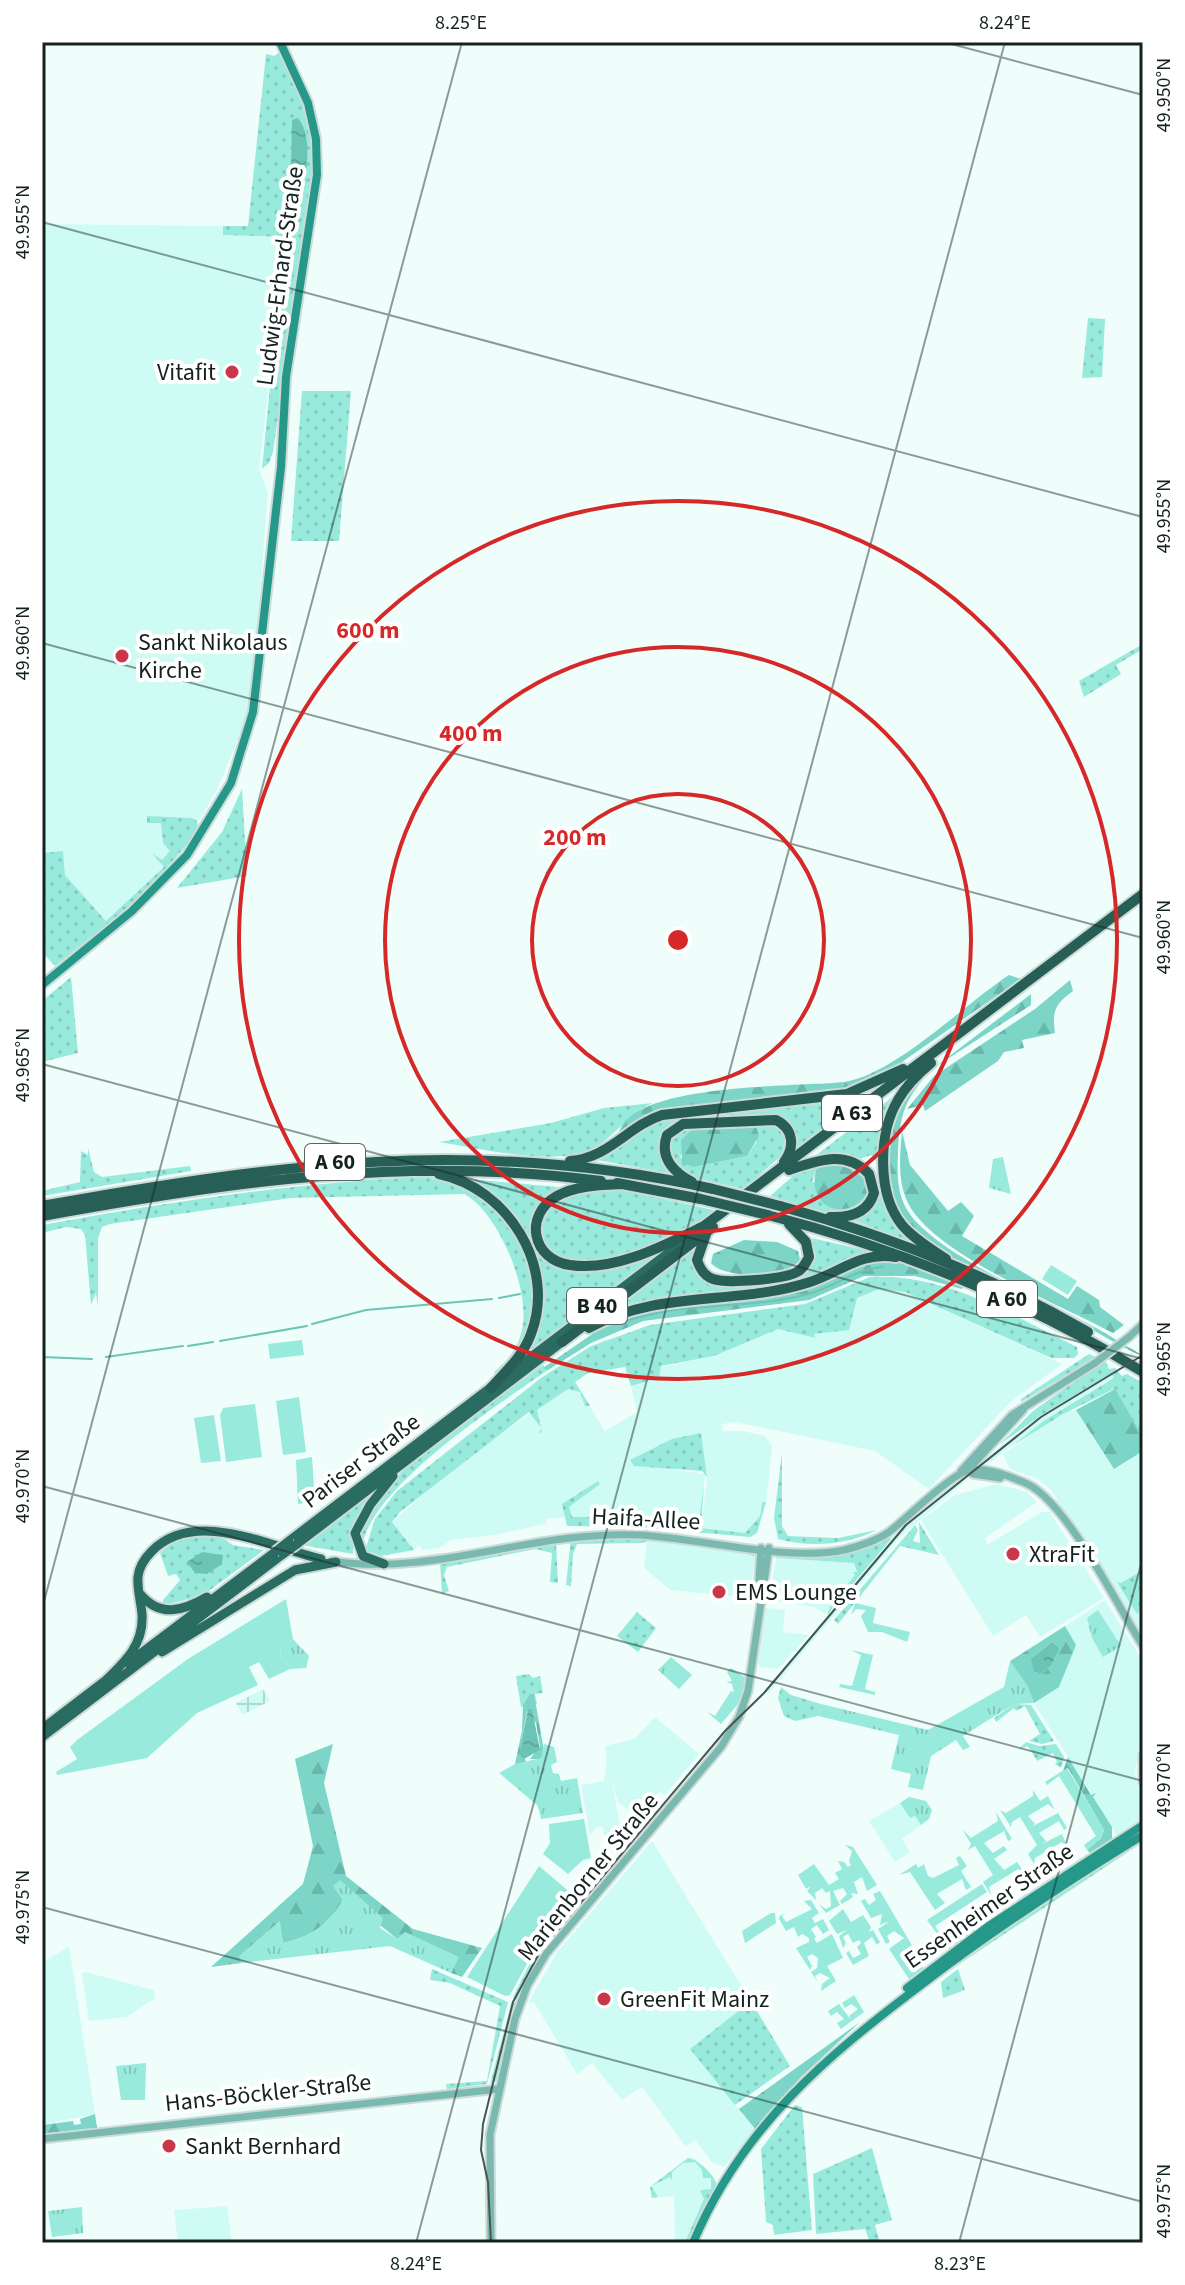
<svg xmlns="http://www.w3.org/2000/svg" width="1185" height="2285" font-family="'Source Sans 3',sans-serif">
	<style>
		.built { fill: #cefcf4 }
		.industrial { fill: url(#industrial-grid) }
		.grass { fill: url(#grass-dots) }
		.forest { fill: url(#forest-firs); fill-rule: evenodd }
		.park { fill: url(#park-tufts) }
		.garden { fill: #98eadc }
		.water { fill: url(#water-ripples) }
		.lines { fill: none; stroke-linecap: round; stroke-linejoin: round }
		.stream { stroke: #6cc4b7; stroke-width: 2 }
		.tertiary-casing { stroke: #ccdbd8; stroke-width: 11 }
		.secondary-casing { stroke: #ccdbd8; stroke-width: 12 }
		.trunk-casing { stroke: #ccdbd8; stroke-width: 13 }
		.motorway-casing { stroke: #ccdbd8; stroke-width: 14 }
		.tertiary { stroke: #7ab9af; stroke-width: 7 }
		.secondary { stroke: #25988a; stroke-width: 8 }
		.trunk { stroke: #2a6b62; stroke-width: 9 }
		.motorway { stroke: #275e56; stroke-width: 10 }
		.tram { stroke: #485653; stroke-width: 2 }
		.tertiary-bridge-casing { stroke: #ccdbd8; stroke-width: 11; stroke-linecap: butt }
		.trunk-bridge-casing { stroke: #ccdbd8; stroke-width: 13; stroke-linecap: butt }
		.motorway-bridge-casing { stroke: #ccdbd8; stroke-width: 14; stroke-linecap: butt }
		.tertiary-bridge { stroke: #7ab9af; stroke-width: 7 }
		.trunk-bridge { stroke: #2a6b62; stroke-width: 9 }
		.motorway-bridge { stroke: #275e56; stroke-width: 10 }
		.ticks { fill: none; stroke: #152320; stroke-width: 2; stroke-opacity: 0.45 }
		.ring { fill: none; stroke: #d62828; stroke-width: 4 }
		.poi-dot { fill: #c8384a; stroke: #fff; stroke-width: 3 }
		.labels { text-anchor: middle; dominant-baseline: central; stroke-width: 8; stroke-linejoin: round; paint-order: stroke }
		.shield { fill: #fff; stroke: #5b6563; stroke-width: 2 }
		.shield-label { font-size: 22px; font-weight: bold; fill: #152320 }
		.street-label { font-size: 24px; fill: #152320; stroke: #fff }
		.poi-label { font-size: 24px; fill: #152320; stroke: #fff; text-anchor: start }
		.centre { fill: #d62828; stroke: #fff; stroke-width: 4 }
		.ring-label { font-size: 24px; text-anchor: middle; font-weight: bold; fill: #d62828; stroke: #fff; stroke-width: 8; stroke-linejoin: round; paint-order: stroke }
		.neatline { fill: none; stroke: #152320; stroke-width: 3 }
		.ticks-label { font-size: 20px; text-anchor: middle; fill: #152320 }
	</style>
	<defs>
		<pattern id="industrial-grid" width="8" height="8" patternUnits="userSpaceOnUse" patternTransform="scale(2)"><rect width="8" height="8" fill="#cefcf4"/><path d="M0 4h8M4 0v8" fill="none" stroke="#b0d8d1"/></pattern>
		<pattern id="grass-dots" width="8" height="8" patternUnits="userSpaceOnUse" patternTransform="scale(2)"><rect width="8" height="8" fill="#98eadc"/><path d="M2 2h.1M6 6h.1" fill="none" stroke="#82c8bc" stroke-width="1.8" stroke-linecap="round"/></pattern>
		<pattern id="forest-firs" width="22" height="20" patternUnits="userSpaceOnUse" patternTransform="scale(2)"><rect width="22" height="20" fill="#7cd5c7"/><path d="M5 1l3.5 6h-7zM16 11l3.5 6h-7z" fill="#6ab7ab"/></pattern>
		<pattern id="park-tufts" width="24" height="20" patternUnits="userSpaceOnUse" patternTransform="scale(2)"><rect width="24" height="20" fill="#98eadc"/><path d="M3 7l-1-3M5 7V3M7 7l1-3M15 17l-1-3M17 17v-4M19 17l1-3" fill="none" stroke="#82c8bc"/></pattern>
		<pattern id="water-ripples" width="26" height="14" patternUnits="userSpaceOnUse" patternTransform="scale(2)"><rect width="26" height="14" fill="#6cc4b7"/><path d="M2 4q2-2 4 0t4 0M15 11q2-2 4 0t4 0" fill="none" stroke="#5da89d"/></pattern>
	</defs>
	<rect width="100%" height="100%" fill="#effefb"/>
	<path class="built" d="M 42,224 L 223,226 L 223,235 L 292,237 L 276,325 L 259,469 L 268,493 L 253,680 L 244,725 L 217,790 L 185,845 L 143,890 L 106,921 L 65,875 L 63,852 L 42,853 Z
		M 880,1289 L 905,1292 L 1062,1364 L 1010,1402 L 929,1489 L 875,1451 L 735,1422 L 722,1424 L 723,1431 L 743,1431 L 765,1436 L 772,1446 L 766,1502 L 762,1502 L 760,1516 L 745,1533 L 701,1528 L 707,1477 L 701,1434 L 641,1465 L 705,1474 L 699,1529 L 629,1521 L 629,1517 L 572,1517 L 546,1519 L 546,1524 L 494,1535 L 451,1540 L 439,1548 L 423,1550 L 419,1545 L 414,1550 L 392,1522 L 458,1464 L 575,1382 L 605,1431 L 637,1412 L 631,1386 L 658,1378 L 661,1367 L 714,1356 L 778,1329 L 814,1338 L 814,1334 L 840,1329 L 857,1298 Z
		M 1110,1374 L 1114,1377 L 1045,1420 L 987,1465 L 984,1459 L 1040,1416 Z
		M 1076,1410 L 1114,1469 L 1143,1451 L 1143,1637 L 1051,1490 L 1038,1479 L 1010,1469 L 1003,1454 L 1064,1412 Z
		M 970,1477 L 900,1537 L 768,1694 L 765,1691 L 891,1539 L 888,1536 L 951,1484 Z
		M 997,1484 L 1027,1492 L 1037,1502 L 985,1538 L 987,1545 L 1042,1512 L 1050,1512 L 1104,1598 L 1040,1637 L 1026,1615 L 993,1636 L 921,1520 L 955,1495 Z
		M 652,1540 L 745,1551 L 755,1557 L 750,1598 L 670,1590 L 644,1568 L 647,1542 Z
		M 776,1558 L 854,1563 L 857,1573 L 825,1614 L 815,1607 L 769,1601 Z
		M 1105,1600 L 1143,1661 L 1143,1741 L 1134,1772 L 1143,1797 L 1143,1817 L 1116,1835 L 1093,1797 L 1096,1794 L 1092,1795 L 1034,1703 L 1058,1687 L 1075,1645 L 1065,1626 Z
		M 767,1608 L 785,1610 L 783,1632 L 809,1635 L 778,1669 L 760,1667 L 758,1663 L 764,1609 Z
		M 655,1717 L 699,1754 L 665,1795 L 660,1792 L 638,1818 L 618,1802 L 612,1783 L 624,1844 L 620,1849 L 604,1835 L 603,1827 L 597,1827 L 590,1835 L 581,1785 L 604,1781 L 607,1761 L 605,1746 L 634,1739 Z
		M 900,1803 L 910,1818 L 915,1816 L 921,1825 L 902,1839 L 910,1852 L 895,1862 L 869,1821 Z
		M 652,1841 L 751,2001 L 690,2049 L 755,2129 L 724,2167 L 712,2162 L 695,2140 L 686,2147 L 642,2087 L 622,2100 L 592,2063 L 577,2074 L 534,2002 L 528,2003 L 557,1952 Z
		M 69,1946 L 95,2114 L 42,2125 L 42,1963 Z
		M 85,1972 L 154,1990 L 155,1998 L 127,2017 L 89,2021 L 82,1974 Z
		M 688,2158 L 694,2158 L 716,2180 L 686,2240 L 675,2243 L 674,2196 L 652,2198 L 650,2187 Z
		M 227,2206 L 232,2243 L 178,2243 L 174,2210 Z"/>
	<path class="industrial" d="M 263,1689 L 270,1701 L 242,1715 L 236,1703 Z"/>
	<path class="grass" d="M 280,52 C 300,90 313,123 314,166 L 273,452 L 269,463 L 262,469 L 276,325 L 292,237 L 223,235 L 223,226 L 248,226 L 266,54 L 274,56 Z
		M 1088,318 L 1105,319 L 1102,377 L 1082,378 Z
		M 302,391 L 351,391 L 339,541 L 291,541 Z
		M 1143,644 L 1143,649 L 1116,665 L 1121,674 L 1084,697 L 1079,681 Z
		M 242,789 L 247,876 L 177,888 L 222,832 Z
		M 147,816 L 192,818 L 197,821 L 199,831 L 138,900 L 55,966 L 42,952 L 42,853 L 63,851 L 65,875 L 106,921 L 164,867 L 152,853 L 162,860 L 170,851 L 163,843 L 161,823 L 147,823 Z
		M 71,977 L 78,1053 L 42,1062 L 42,1001 Z
		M 864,1093 L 866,1096 L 793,1153 L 793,1129 L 783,1119 L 766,1114 L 672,1123 C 655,1135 656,1158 669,1173 L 597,1160 L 658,1119 Z
		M 898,1093 L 881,1167 L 871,1155 L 859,1159 L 870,1166 L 930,1251 L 851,1219 L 877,1193 L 811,1159 Z
		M 653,1103 C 628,1113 616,1136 594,1148 C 559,1168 478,1148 439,1142 L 551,1123 L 604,1108 Z
		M 768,1123 C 782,1129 788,1138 784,1153 L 744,1189 L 686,1176 L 669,1159 L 667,1140 L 678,1129 L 696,1126 L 680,1157 L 694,1167 L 747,1156 L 757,1141 L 756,1126 Z
		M 88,1148 L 94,1172 L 102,1177 L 190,1166 L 191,1171 L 42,1196 L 42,1191 L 80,1182 L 81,1151 L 88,1155 Z
		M 814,1165 L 817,1167 L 812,1182 L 869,1190 L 870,1195 C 843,1229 806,1205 770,1196 L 793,1176 Z
		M 418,1177 C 440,1179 465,1182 483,1196 C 520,1223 546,1285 529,1330 C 522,1348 509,1361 497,1375 L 494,1372 C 505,1363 516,1351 520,1337 C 535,1298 499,1212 464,1194 L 291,1198 L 110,1224 L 102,1227 L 98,1238 L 98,1307 L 96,1293 L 91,1305 L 85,1235 L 81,1229 L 66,1227 L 42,1233 L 42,1225 C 167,1202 291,1183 418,1177 Z
		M 468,1179 L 568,1188 L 550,1196 L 534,1242 L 575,1269 L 670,1245 L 518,1362 C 548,1320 540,1249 508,1209 C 497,1196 482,1188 468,1179 Z
		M 623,1190 L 718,1211 C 684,1233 600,1277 559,1259 C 554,1257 549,1251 544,1248 L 539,1223 L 553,1202 L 579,1192 Z
		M 807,1237 L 873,1252 L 791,1283 L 649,1301 L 605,1316 L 696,1246 L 694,1257 L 708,1280 L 803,1273 Z
		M 870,1277 C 945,1273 1012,1315 1077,1347 L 1078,1354 L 1074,1358 L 1051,1358 L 905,1292 L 879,1289 L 857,1298 L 849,1330 L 814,1334 L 815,1338 L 778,1329 L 714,1356 L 661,1366 L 659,1378 L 631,1386 L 625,1367 L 588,1373 L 575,1382 L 590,1406 L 585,1406 L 580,1392 L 568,1389 L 537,1410 L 542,1432 L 538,1433 L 542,1429 L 529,1412 L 400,1512 L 392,1522 L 414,1550 L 381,1556 L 365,1550 L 375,1519 L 397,1491 L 541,1378 L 591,1346 L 650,1325 L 805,1304 Z
		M 1089,1354 L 1106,1362 L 1109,1369 L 1115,1368 L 1122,1376 L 1127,1374 L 1143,1383 L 1143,1437 L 1114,1389 L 1063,1414 L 1012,1446 L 1045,1420 L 1109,1381 L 1114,1377 L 1110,1374 L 1040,1416 L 999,1445 L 1033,1411 L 1098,1365 L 1091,1360 L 1021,1402 L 1021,1399 Z
		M 543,1365 L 548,1370 C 499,1404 370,1487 362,1547 L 357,1536 C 376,1473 490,1405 543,1365 Z
		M 701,1433 L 707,1477 L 702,1471 L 634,1466 L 630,1460 L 672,1439 Z
		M 782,1453 L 782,1526 L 788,1536 L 838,1538 L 877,1530 C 847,1545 810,1548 778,1539 L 774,1518 Z
		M 598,1481 L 600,1484 L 569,1507 L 572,1517 L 630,1517 L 630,1521 L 698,1529 L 704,1483 L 701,1528 L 745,1533 L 760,1516 L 762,1502 L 766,1502 L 757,1533 L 750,1537 L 637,1527 L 567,1526 L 562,1504 Z
		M 381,1484 L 353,1536 L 353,1554 L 302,1545 Z
		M 919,1522 L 939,1555 L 900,1546 L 838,1624 L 834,1620 L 915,1525 L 918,1530 L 913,1541 L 920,1543 Z
		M 199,1535 L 218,1535 L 233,1545 L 264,1550 L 202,1596 L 163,1605 L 163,1600 L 180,1580 L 176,1574 L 168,1576 L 160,1553 L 174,1541 Z
		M 888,1536 L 891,1539 L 827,1615 L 835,1594 L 838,1596 L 855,1575 L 853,1572 L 857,1572 L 854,1563 L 776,1558 L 782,1553 L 813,1555 Z
		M 627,1537 L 749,1548 L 755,1557 C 725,1543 686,1544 652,1540 L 642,1543 L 577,1544 L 573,1554 L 571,1586 L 566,1585 L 571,1538 Z
		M 556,1542 L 558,1583 L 550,1582 L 552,1553 L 535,1549 L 447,1567 L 444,1575 L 449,1591 L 442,1594 L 440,1561 Z
		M 1143,1570 L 1143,1607 L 1137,1614 L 1117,1582 L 1121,1583 Z
		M 637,1612 L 656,1628 L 638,1652 L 617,1636 Z
		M 529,1674 L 533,1678 L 540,1676 L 543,1693 L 535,1694 L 537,1704 L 521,1707 L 516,1676 Z
		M 781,1687 L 791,1695 L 821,1704 L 818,1716 L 795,1721 L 784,1716 L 778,1698 Z
		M 1014,1704 L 1031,1705 L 1054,1741 L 1042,1744 L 1029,1741 L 1040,1734 L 1025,1706 L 1016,1711 L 1014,1708 L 996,1722 L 994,1718 Z
		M 1026,1742 L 1039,1746 L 1056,1744 L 1064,1757 L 1061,1768 L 1055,1764 L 1057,1762 L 1053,1753 L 1037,1761 L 1028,1746 L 1018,1750 Z
		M 1143,1837 L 1143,1842 L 952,1969 L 949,1966 Z
		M 582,1898 L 582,1906 L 544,1952 L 517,2001 L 513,1997 L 533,1957 Z
		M 432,1969 L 508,2002 L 487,2084 L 447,2089 L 446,2084 L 487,2081 L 500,2006 L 450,1983 L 430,1980 Z
		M 958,1969 L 965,1990 L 943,1998 L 941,1982 Z
		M 512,2001 L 518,2005 L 497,2081 L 490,2084 Z
		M 751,2001 L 790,2066 L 735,2105 L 690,2049 Z
		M 795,2105 L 802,2107 L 812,2230 L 774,2235 L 773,2225 L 766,2222 L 761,2149 Z
		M 872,2148 L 892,2220 L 875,2225 L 880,2243 L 870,2243 L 865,2229 L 816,2234 L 813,2174 Z
		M 688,2158 C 698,2159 715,2175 717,2186 L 690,2243 L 675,2243 L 686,2240 L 704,2199 L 700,2190 L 711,2189 L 711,2178 L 703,2178 L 702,2170 L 695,2162 L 683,2163 L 672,2172 L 672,2180 L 670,2177 L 651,2186 L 658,2197 L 652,2198 L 650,2187 Z"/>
	<path class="forest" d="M 1009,975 L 1021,979 L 879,1078 L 844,1091 L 662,1110 L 619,1133 C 631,1082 801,1087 844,1082 C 894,1075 966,1003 1009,975 Z
		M 1070,980 L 1073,991 C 1055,1004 1052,1011 1055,1033 L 1022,1040 L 1024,1048 L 1004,1052 L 998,1061 L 925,1111 L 923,1105 L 907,1109 L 934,1076 L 1035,1009 Z
		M 1031,994 L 1031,1005 L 935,1067 Z
		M 922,1081 C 902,1104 899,1124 898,1154 C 897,1172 897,1192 906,1208 C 933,1257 1066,1307 1118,1341 C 1126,1347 1137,1350 1143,1357 C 1103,1338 1066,1312 1025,1293 C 964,1263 885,1242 888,1159 C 889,1127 897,1107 916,1082 Z
		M 696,1126 L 756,1126 L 759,1136 L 747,1156 L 694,1167 L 682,1163 L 681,1140 Z
		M 902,1131 L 910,1165 L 948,1211 L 961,1202 L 974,1216 L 962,1236 L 1068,1299 L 1077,1286 L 1099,1300 L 1100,1307 L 1124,1325 L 1113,1333 C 1061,1305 933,1254 908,1203 C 897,1181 900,1154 902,1131 Z
		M 829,1163 L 842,1163 L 864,1174 L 869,1190 C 851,1225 803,1209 817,1167 Z
		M 744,1240 L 777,1242 L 798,1251 L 800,1259 C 790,1278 724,1280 711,1263 L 713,1254 Z
		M 890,1259 L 963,1286 L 962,1289 L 915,1276 L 864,1276 L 809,1300 L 643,1321 L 591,1343 L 548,1370 L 543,1368 L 601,1328 L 636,1311 L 762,1293 L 853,1265 Z
		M 1115,1389 L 1143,1437 L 1143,1451 L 1114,1469 L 1076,1410 Z
		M 1065,1626 L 1076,1645 L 1059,1687 L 1034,1703 L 1010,1661 ZM 1052,1642 L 1060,1648 L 1051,1666 L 1042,1674 L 1034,1672 L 1032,1657 Z
		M 530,1694 L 534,1694 L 544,1751 L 541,1759 L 530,1759 L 540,1746 L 536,1723 L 527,1711 L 520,1750 L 526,1761 L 522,1765 L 515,1764 L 522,1731 L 523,1705 Z
		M 333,1744 L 324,1783 L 346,1876 L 413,1929 L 482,1948 L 462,1977 L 451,1973 L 458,1957 L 406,1933 L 397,1939 L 334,1887 L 343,1900 C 328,1925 311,1937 283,1943 L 279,1922 L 240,1956 L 241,1963 L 211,1967 L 303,1884 L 313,1846 L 295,1759 Z
		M 1068,1757 L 1091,1795 L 1096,1793 L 1093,1797 L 1112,1827 L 1112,1839 L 1090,1853 L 1087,1850 L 1101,1838 L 1104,1830 L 1068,1768 L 1063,1771 Z
		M 991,1911 L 998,1914 L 949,1948 L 938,1950 L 929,1944 L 956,1936 Z
		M 860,2022 L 801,2077 L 755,2129 L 739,2109 Z
		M 95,2114 L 97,2128 L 42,2134 L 42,2125 L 73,2121 L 74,2125 L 81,2124 L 80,2119 Z"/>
	<path class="park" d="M 1003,1157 L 1011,1194 L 989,1188 L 993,1159 Z
		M 1098,1610 L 1121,1646 L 1103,1657 L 1092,1638 L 1087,1618 Z
		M 293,1639 L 309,1656 L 306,1668 L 290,1669 L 280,1654 L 281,1647 Z
		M 671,1657 L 692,1675 L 679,1689 L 658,1670 Z
		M 1010,1661 L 1028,1686 L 1034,1703 L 1014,1704 L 963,1736 L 970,1747 L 963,1750 L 956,1740 L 931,1756 L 923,1790 L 908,1787 L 911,1774 L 891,1769 L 899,1735 L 818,1716 L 821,1704 L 928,1730 L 1004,1687 Z
		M 544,1744 L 554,1747 L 557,1762 L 551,1765 L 553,1773 L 559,1774 L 561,1781 L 577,1778 L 583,1813 L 541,1819 L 538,1806 L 499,1773 L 515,1764 L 541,1758 Z
		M 909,1797 L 926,1801 L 932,1810 L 929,1819 L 921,1825 L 915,1816 L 910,1818 L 900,1803 Z
		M 340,1880 L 383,1918 L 380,1928 L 397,1939 L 405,1932 L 459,1957 L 451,1973 L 390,1946 L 241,1963 L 239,1956 L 280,1921 L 283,1943 C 311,1937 328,1925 343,1900 L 333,1886 Z
		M 771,1913 L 775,1913 L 776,1923 L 745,1943 L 742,1931 Z
		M 146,2063 L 145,2100 L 121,2100 L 116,2066 Z
		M 82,2207 L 83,2233 L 52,2237 L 48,2211 Z"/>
	<path class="garden" d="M 1051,1265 L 1077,1281 L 1068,1295 L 1042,1279 Z
		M 302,1340 L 304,1355 L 270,1359 L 268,1344 Z
		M 299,1397 L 306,1452 L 283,1455 L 276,1401 Z
		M 255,1404 L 262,1457 L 226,1462 L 220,1415 L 223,1408 Z
		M 214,1415 L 221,1461 L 201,1463 L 194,1418 Z
		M 312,1457 L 315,1502 L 298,1504 L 296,1460 Z
		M 286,1599 L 293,1639 L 281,1647 L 280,1654 L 290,1669 L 269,1679 L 259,1662 L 249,1667 L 258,1685 L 197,1713 L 147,1758 L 57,1775 L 56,1772 L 77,1759 L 70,1747 L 77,1740 L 188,1659 Z
		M 855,1603 L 876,1608 L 873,1623 L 910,1632 L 907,1642 L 882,1632 L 868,1632 L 861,1616 L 866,1610 L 856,1609 L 851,1615 Z
		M 851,1650 L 873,1655 L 865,1689 L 875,1692 L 875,1695 L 839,1687 L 840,1684 L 852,1686 L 861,1655 Z
		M 731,1668 L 746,1678 L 739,1703 L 721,1724 L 707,1712 L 715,1716 L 731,1691 L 734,1692 L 732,1684 L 726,1682 L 732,1681 L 727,1672 Z
		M 1067,1768 L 1104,1830 L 1101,1838 L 1087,1850 L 1084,1845 L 1096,1836 L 1059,1776 L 1047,1785 L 1045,1782 Z
		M 1033,1790 L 1040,1801 L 1048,1796 L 1055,1810 L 1048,1804 L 1028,1816 L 1035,1824 L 1031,1827 L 1058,1813 L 1067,1828 L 1064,1830 L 1059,1821 L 1039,1833 L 1046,1841 L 1042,1844 L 1062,1834 L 1069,1850 L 1062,1842 L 1035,1858 L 1034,1864 L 1028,1854 L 1037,1845 L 1020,1817 L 1012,1822 L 1011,1827 L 1000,1810 L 1006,1813 L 1033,1796 Z
		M 996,1812 L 1012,1839 L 1008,1841 L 1004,1831 L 984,1843 L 993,1853 L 1004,1846 L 1007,1850 L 994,1859 L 1004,1870 L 1017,1862 L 1025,1874 L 1018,1869 L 989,1887 L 991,1895 L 983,1882 L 993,1875 L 975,1846 L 968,1850 L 971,1844 L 962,1829 L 971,1838 L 998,1821 Z
		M 584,1819 L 591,1858 L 583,1860 L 568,1874 L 543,1854 L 550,1843 L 549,1824 Z
		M 845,1845 L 853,1847 L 877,1885 L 867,1891 L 862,1877 L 854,1882 L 858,1894 L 851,1893 L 853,1897 L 842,1904 L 840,1901 L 847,1894 L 843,1888 L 833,1891 L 840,1905 L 826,1913 L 819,1904 L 826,1909 L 831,1906 L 830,1891 L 826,1893 L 822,1888 L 815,1893 L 816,1900 L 807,1891 L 811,1886 L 806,1889 L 798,1875 L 814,1864 L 829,1885 L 839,1879 L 835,1873 L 842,1869 L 838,1861 L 844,1862 L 848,1867 L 851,1865 L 849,1861 L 852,1851 Z
		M 960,1856 L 967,1866 L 961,1871 L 971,1887 L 966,1890 L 962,1879 L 937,1894 L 945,1903 L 935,1910 L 910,1872 L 899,1875 L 916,1864 L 918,1868 L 924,1864 L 928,1876 L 933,1878 L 959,1865 L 956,1858 Z
		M 539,1866 L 578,1899 L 533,1953 L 510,1995 L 505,1996 L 467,1977 Z
		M 982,1884 L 987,1892 L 935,1926 L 943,1938 L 940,1938 L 927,1920 Z
		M 880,1891 L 923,1964 L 923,1969 L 909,1979 L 889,1949 L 904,1938 L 894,1931 L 887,1936 L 890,1942 L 886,1944 L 878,1929 L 890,1921 L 880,1925 L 882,1914 L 871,1918 L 861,1901 L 865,1899 L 869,1905 L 876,1900 L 873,1894 Z
		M 811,1900 L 819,1913 L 812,1918 L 815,1923 L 823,1919 L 829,1930 L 823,1934 L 817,1925 L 811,1929 L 816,1937 L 814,1939 L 817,1943 L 832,1934 L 843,1958 L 827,1966 L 836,1981 L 821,1991 L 822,1984 L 830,1978 L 820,1973 L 815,1976 L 817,1981 L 811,1972 L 817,1968 L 818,1958 L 812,1954 L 807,1957 L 812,1966 L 810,1970 L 796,1948 L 809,1942 L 809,1938 L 802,1934 L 798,1937 L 794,1927 L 786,1931 L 779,1919 L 780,1916 L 785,1913 L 782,1916 L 786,1922 L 812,1909 L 804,1901 Z
		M 843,1909 L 851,1922 L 863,1915 L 871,1927 L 869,1932 L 873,1930 L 880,1942 L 877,1945 L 872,1937 L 864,1943 L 869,1956 L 853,1965 L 846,1953 L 849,1951 L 853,1958 L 861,1954 L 857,1947 L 861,1943 L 859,1940 L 853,1943 L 848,1934 L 843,1937 L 846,1943 L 843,1948 L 839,1936 L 847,1930 L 837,1934 L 829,1921 Z
		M 854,1995 L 864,2012 L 841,2029 L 837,2023 L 844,2019 L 837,2012 L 831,2016 L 828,2011 L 839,2004 L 851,2020 L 849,2016 L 858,2009 L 851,2004 L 845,2008 L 842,2003 Z"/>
	<path class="water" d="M 298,118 C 311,135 307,157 306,177 L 296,176 L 291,169 L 292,120 Z
		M 202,1552 L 223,1555 L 222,1564 L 207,1574 L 195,1573 L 187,1562 Z
		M 1052,1642 L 1060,1648 L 1051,1666 L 1042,1674 L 1034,1672 L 1031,1658 Z
		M 528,1709 L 532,1709 L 540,1750 L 524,1759 L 519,1754 Z"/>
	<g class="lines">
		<path class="stream" d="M 274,42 L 275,43
			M 499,1298 L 520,1294
			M 312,1324 L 366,1310 L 492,1299
			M 618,1324 C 678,1300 746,1311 808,1294 C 836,1287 854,1269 883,1267
			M 220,1341 L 307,1326
			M 188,1346 L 213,1342
			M 42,1357 L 92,1359
			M 106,1357 L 183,1346"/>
		<g class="tertiary-casing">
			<path id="tertiary" d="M 1129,1337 L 1143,1324
				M 969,1469 L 1023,1410
				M 961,1471 L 1012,1415 L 1095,1363
				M 973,1474 L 1000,1478
				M 332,1561 C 432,1577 534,1530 639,1535 C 700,1538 786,1562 844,1550 C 860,1546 876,1541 889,1532 C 906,1519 953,1472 970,1470 C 987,1467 1008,1476 1023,1482 C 1065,1497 1117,1606 1143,1646
				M 758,1593 L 761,1548
				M 1143,1755 L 1143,1782
				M 42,2139 L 499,2089
				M 491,2243 L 490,2135 L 515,2019 L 527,1986 L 546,1954 L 721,1747 L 739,1717 L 748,1691 L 769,1548"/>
		</g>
		<g class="secondary-casing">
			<path id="secondary" d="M 42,985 L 132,911 L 187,855 L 231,783 L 253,712 L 281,467 L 286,377 L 317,175 L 316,139 L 308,103 L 280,42
				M 907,1988 L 990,1925 L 1143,1825
				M 693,2243 C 742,2126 827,2056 925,1982 C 995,1929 1068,1881 1143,1835"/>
		</g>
		<g class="trunk-casing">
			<path id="trunk" d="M 506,1376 L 692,1235
				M 289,1541 L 494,1385
				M 297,1544 L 562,1342
				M 384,1564 L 363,1556 L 355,1533 L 370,1505 L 393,1476
				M 140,1594 C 160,1618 183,1611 207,1597
				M 162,1652 L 295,1570 L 336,1562
				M 128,1663 L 275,1552
				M 105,1681 C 126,1661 144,1644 142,1614 C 141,1602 137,1589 138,1577 C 139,1566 145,1558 152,1551 C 196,1507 272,1548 321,1559
				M 42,1729 L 110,1677
				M 42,1737 L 283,1554"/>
		</g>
		<g class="motorway-casing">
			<path id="motorway" d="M 931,1063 C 919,1073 906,1086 898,1100 C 878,1133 877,1194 902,1225 C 914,1239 931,1249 946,1259
				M 570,1161 C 609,1158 628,1126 662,1115 L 847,1094 L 903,1069
				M 789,1170 C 817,1161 845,1149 869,1174 L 874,1193 C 868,1213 850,1218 830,1217
				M 439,1174 C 507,1188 557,1266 531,1334 C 523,1356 506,1371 491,1388
				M 692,1182 C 673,1172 659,1157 667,1135 L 683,1124 L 776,1120 C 794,1129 795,1147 784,1162
				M 617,1183 L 701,1199
				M 623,1184 C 602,1185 577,1185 557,1196 C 523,1215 532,1260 570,1265 C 615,1272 665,1245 704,1226 L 1143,894
				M 42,1206 C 277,1164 475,1136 713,1189
				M 780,1206 C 886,1235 993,1277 1088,1332
				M 768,1215 C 901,1249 1026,1301 1143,1372
				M 42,1216 C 231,1182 409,1155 601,1181
				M 706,1234 L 697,1260 C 700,1269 704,1276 713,1279 C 727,1284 785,1279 797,1272 C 803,1269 806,1263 809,1257 L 806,1242 L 789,1224
				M 589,1328 C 659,1289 736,1306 810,1282 C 841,1272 861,1251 896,1257
				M 562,1342 L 713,1227"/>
		</g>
		<use href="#tertiary" class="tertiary"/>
		<use href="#secondary" class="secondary"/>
		<use href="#trunk" class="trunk"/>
		<use href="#motorway" class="motorway"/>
		<path class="tram" d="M 491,2243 L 488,2182 L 481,2150 L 483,2124 L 513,2002 L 541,1950 L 725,1731 L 764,1693 L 906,1525 L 1041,1417 L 1143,1355"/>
		<g class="tertiary-bridge-casing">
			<path id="tertiary-bridge" d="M 1095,1363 L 1129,1337"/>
		</g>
		<g class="trunk-bridge-casing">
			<path id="trunk-bridge" d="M 275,1552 L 289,1541
				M 283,1554 L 297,1544"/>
		</g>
		<g class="motorway-bridge-casing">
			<path id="motorway-bridge" d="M 713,1189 L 780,1206
				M 701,1199 L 768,1215"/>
		</g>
		<use href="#tertiary-bridge" class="tertiary-bridge"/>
		<use href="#trunk-bridge" class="trunk-bridge"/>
		<use href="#motorway-bridge" class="motorway-bridge"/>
	</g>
	<path class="ticks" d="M 944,42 L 1143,95M 42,222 L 1143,517M 42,643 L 1143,938M 42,1064 L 1143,1359M 42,1486 L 1143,1781M 42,1609 L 462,42M 42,1907 L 1143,2202M 416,2243 L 1005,42M 959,2243 L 1143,1557"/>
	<g class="ring">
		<circle cx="678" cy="940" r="146"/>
		<circle cx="678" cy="940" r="293"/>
		<circle cx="678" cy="940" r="439"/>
	</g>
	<g class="poi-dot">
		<circle cx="232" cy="372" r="8"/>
		<circle cx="122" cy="656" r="8"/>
		<circle cx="1013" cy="1554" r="8"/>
		<circle cx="719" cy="1592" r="8"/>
		<circle cx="604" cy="1999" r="8"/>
		<circle cx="169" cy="2146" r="8"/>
	</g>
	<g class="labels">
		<g class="shield">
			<rect x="822" y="1095" width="60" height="36" rx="6"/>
			<rect x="305" y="1144" width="60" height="36" rx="6"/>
			<rect x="977" y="1281" width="60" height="36" rx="6"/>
			<rect x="567" y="1288" width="60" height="36" rx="6"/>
		</g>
		<g class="shield-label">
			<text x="852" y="1113">A 63</text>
			<text x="335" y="1162">A 60</text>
			<text x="1007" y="1299">A 60</text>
			<text x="597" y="1306">B 40</text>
		</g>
		<g class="street-label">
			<text transform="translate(280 276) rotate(-82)">Ludwig-Erhard-Straße</text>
			<text transform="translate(361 1461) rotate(-37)">Pariser Straße</text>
			<text transform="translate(646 1519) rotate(3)">Haifa-Allee</text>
			<text transform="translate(588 1877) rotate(-51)">Marienborner Straße</text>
			<text transform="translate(989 1906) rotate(-35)">Essenheimer Straße</text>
			<text transform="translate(268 2093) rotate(-6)">Hans-Böckler-Straße</text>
		</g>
		<g class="poi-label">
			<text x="216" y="372" text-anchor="end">Vitafit</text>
			<text x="138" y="642">Sankt Nikolaus<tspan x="138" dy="28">Kirche</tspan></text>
			<text x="1029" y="1554">XtraFit</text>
			<text x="735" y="1592">EMS Lounge</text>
			<text x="620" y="1999">GreenFit Mainz</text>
			<text x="185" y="2146">Sankt Bernhard</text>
		</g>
	</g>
	<circle cx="678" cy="940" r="12" class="centre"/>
	<g class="ring-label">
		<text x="368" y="638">600 m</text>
		<text x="471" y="741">400 m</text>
		<text x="575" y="845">200 m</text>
	</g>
	<rect width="1185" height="2285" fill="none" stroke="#ffffff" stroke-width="88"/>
	<rect x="44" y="44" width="1097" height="2197" class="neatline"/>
	<g class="ticks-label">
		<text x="461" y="29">8.25°E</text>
		<text x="1005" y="29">8.24°E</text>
		<text transform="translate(1163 95) rotate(-90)" y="7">49.950°N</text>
		<text transform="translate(22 222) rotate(-90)" y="7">49.955°N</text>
		<text transform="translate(1163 516) rotate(-90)" y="7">49.955°N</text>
		<text transform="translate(22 643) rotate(-90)" y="7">49.960°N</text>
		<text transform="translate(1163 937) rotate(-90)" y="7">49.960°N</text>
		<text transform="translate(22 1065) rotate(-90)" y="7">49.965°N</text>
		<text transform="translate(1163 1359) rotate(-90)" y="7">49.965°N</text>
		<text transform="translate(22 1486) rotate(-90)" y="7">49.970°N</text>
		<text transform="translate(1163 1780) rotate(-90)" y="7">49.970°N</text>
		<text transform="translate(22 1907) rotate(-90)" y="7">49.975°N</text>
		<text transform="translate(1163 2201) rotate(-90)" y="7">49.975°N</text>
		<text x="416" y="2270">8.24°E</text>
		<text x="960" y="2270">8.23°E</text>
	</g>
</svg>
